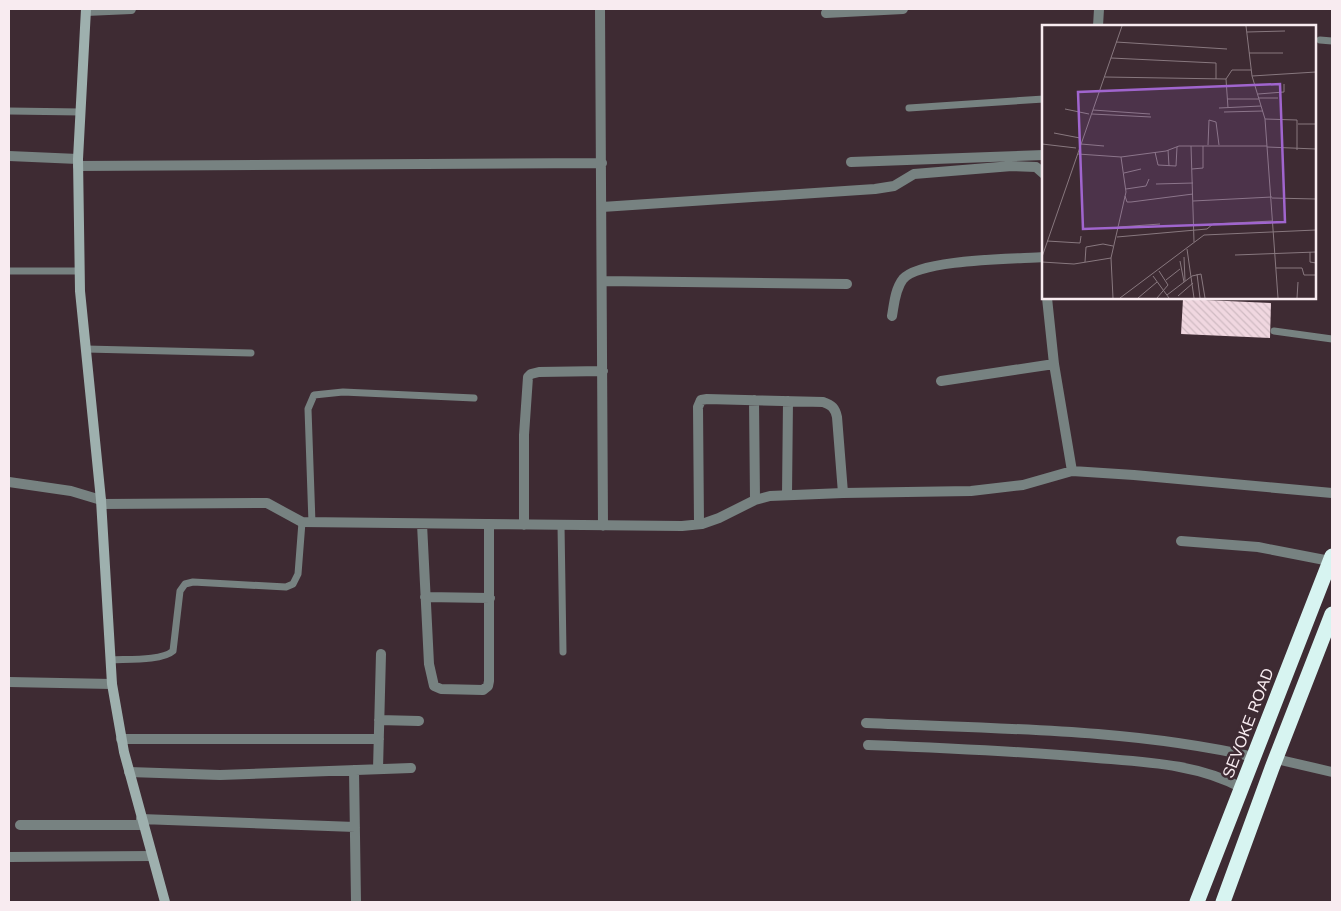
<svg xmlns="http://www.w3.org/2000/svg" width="1341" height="911" font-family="Arial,sans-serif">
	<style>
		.building { fill: url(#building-back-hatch) }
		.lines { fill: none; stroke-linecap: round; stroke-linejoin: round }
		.lane { stroke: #778281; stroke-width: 7 }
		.street { stroke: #778281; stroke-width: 10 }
		.secondary { stroke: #9eb0ae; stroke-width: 10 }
		.highway { stroke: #d7f4f1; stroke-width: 15 }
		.labels { text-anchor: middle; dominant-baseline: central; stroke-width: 5; stroke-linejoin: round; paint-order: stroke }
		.street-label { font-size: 16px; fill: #f8ebf0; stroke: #3e2b33 }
		.inset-road { fill: none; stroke: #88787f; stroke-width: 1 }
		.view { fill: #a065ce; fill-opacity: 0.15; stroke: #a065ce; stroke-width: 2.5 }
		.inset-edge { fill: none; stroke: #f8ebf0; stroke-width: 2.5 }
	</style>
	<defs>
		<pattern id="building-back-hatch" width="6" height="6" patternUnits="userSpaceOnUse" patternTransform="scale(1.25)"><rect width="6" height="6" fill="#f0d7e0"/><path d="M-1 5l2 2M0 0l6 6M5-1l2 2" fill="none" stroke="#cfbac2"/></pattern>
	</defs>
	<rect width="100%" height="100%" fill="#3e2b33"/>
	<path class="building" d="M 1183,299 L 1271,303 L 1270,338 L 1181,334 Z"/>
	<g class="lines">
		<path class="lane" d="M 1320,40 L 1332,41
			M 909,108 L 1044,99
			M 9,111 L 81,112
			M 9,271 L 79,271
			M 1274,331 L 1332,339
			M 86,349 L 251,353
			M 312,523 L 308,409 L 314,395 L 343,392 L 474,398
			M 561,525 L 563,652
			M 111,660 C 126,659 162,661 173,651 L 180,591 L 185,584 L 193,582 L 286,587 L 293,584 L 298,574 L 302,522"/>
		<path class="street" d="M 600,9 L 603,526
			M 86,11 L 131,9
			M 826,13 L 903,9
			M 1098,26 L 1099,9
			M 9,156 L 78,159
			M 851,162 L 1044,155
			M 78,166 L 602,163
			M 602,207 L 875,189 L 894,186 L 914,174 L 1012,166 L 1036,167 L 1044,174
			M 603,281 L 847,284
			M 1047,298 L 1054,364 L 1072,471
			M 892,316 C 894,305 895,289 903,279 C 920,259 1015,259 1044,257
			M 941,381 L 1054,364
			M 754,400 L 755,500
			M 9,482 L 71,491 L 101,500
			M 787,495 L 788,401
			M 102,504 L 267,503 L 302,522 L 682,526 L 702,524 L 719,518 L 755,500 L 770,496 L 843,493 L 971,491 L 1023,485 L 1072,471 L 1134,475 L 1332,493
			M 422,524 L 429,664 L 434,686 L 441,689 L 483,690 L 488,686 L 489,681 L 489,525
			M 699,524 L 698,407 L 701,400 L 707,399 L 823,402 C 832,405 835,408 837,417 L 843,493
			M 524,525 L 524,435 L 528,377 L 531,374 L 539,372 L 603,371
			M 1181,541 L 1258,547 L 1330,561
			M 425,597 L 490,598
			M 9,682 L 112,684
			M 379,720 L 419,721
			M 866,723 C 996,729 1127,728 1254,757
			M 121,739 L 379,739
			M 868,745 C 945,748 1021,751 1097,758 C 1145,762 1199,764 1242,788
			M 1276,759 L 1332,772
			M 378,769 L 381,654
			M 354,770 L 356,902
			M 129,772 L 220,775 L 411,768
			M 141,819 L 355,827
			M 20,825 L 143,825
			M 9,857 L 152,856"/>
		<path class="secondary" d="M 86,9 L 78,159 L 80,291 L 101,500 L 112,684 L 124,752 L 165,902"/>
		<path class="highway" d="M 1197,902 L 1332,556
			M 1223,902 L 1272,768 L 1332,614"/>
	</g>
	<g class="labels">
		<g class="street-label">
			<text transform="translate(1248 723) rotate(-69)">SEVOKE ROAD</text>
		</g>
	</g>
	<g transform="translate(1042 25)">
		<rect width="274" height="274" fill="#3e2b33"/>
		<path class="inset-road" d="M 204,1 L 210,51 L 223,94 L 236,273M 205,7 L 243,6M 74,17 L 185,24M 207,28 L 241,28M 69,33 L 174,38 L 174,54M 210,51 L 274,47M 63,52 L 184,54 L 190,45 L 209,45M 184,54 L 186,83M 216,69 L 242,67 L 242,59M 217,73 L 236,73M 185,74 L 217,74M 177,83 L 219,81M 23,84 L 47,89M 51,85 L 108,89M 182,87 L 221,86M 50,89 L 109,92M 223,94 L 255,95 L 255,125M 256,99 L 274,99M 12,108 L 38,113M 0,119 L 34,123M 39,119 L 62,121M 166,120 L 167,95 L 174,97 L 177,120M 149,121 L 152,217M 225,122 L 274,124M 126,125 L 127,141M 113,127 L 116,140 L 134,141 L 135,122M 36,129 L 79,132 L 124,126 L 137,121 L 225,121M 150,144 L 161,143 L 161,121M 82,148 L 99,144M 114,159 L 151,158M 84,164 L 104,161 L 107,154M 83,171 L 85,177 L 89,177 L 151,169M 230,173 L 274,174M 151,176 L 230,172M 77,202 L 118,199M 75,212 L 165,204 L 171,199 L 230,196M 5,216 L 38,218 L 39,211M 145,224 L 152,273M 268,227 L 268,237 L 274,238M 193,230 L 274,227M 0,232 L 80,1M 142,232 L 143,256M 138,236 L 142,257M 0,237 L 32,239 L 69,233M 43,237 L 44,222 L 61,219 L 71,221M 234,243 L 260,243 L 262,250 L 274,250M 155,249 L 158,273M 111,251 L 127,273M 124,255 L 138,244M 125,270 L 150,251 L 159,249 L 163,273M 136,271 L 151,258M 71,273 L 69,233 L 84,167 L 79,132M 78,273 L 162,210 L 274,205M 96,273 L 115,257M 115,273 L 126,260 L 117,246M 255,273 L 256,257"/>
		<path class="view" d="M 238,59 L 243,197 L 41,204 L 36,67 Z"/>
		<rect width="274" height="274" class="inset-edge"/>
	</g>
	<rect width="1341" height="911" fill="none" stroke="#f8ebf0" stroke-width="20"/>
</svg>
